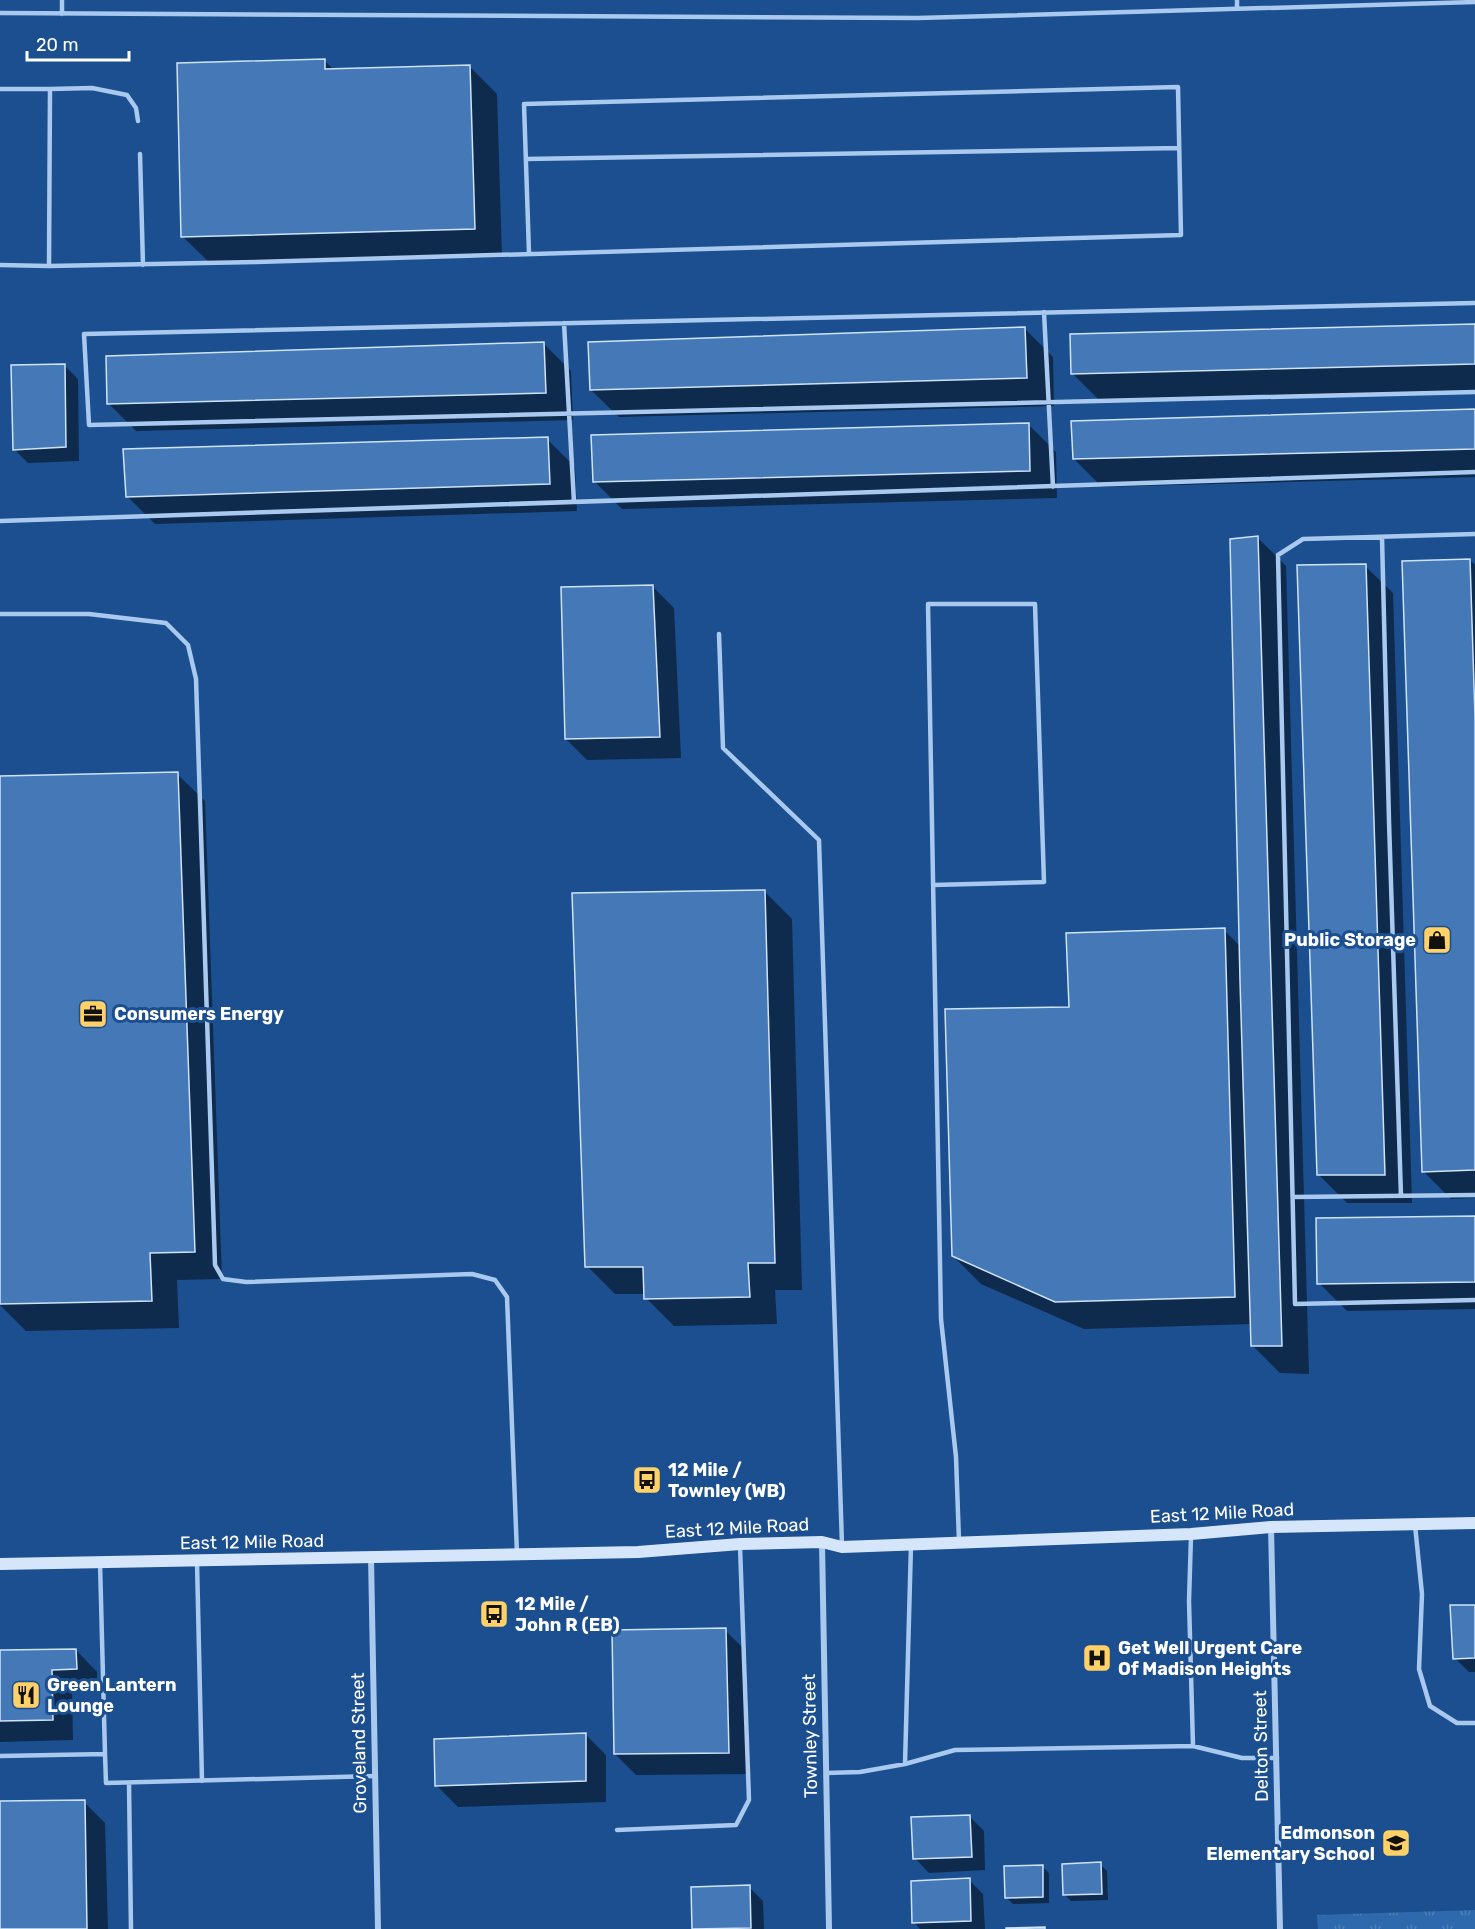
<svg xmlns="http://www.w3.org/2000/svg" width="1475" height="1929" font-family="Rubik,sans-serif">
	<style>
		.park { fill: url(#park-tufts) }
		.shadow { fill: #0007 }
		.building { fill: #4478b7; stroke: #cfe3fa; stroke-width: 1.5 }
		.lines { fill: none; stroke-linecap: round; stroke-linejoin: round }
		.service { stroke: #a9c9ee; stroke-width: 4.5 }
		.minor { stroke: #a9c9ee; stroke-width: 6 }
		.secondary { stroke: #d6e6fa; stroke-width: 12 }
		.labels { text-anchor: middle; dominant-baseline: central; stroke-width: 6; stroke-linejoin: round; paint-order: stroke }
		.poi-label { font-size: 18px; font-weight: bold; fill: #fff; stroke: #1b4f8f; text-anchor: start }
		.street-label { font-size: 18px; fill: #fff; stroke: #1b4f8f }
	</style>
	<defs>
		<pattern id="park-tufts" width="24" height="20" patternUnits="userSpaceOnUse" patternTransform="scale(1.5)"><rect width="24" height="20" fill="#2e69ad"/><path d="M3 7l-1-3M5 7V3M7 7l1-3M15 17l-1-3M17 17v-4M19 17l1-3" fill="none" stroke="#4d80b9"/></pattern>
	</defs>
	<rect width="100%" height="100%" fill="#1b4f8f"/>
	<path class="park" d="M 1475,1910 L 1475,1929 L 1318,1929 L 1317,1915 Z"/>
	<path class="shadow" d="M 324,60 L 334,70 L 469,66 L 497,94 L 502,257 L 211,264 L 183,237 Z
		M 1475,325 L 1475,392 L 1100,401 L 1072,373 Z
		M 1025,329 L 1053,357 L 1054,406 L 619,417 L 591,390 Z
		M 544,344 L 571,371 L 573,420 L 136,431 L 108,403 Z
		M 64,365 L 78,379 L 79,461 L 28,463 L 14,449 Z
		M 1475,411 L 1475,477 L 1102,487 L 1074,459 Z
		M 1028,424 L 1056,452 L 1057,498 L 622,509 L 594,481 Z
		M 547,439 L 575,467 L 577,511 L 155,524 L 127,496 Z
		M 1258,538 L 1286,566 L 1309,1374 L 1280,1373 L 1252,1345 L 1252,1324 L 1084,1329 L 981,1284 L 953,1256 L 1071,1009 L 1224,930 L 1242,948 Z
		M 1470,560 L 1475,565 L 1475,1198 L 1451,1199 L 1423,1171 Z
		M 1365,566 L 1393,593 L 1412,1203 L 1347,1203 L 1319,1175 Z
		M 653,587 L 674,608 L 681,758 L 587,760 L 566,739 Z
		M 177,774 L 205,801 L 222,1279 L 177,1280 L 179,1328 L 26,1331 L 0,1305 L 0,778 Z
		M 764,891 L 792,919 L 802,1290 L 775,1290 L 777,1324 L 674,1326 L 646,1298 L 646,1294 L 615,1294 L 587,1266 Z
		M 1475,1218 L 1475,1309 L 1347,1311 L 1319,1283 Z
		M 1475,1606 L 1475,1672 L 1469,1672 L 1455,1658 Z
		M 725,1630 L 746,1651 L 750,1774 L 636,1775 L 615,1754 Z
		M 76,1650 L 97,1672 L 97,1690 L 72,1690 L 73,1740 L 0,1742 L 0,1652 Z
		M 585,1734 L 606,1755 L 606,1802 L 458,1807 L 436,1785 Z
		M 84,1802 L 105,1823 L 108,1929 L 0,1929 L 0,1803 Z
		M 969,1816 L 984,1831 L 985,1870 L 929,1873 L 915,1858 Z
		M 1100,1864 L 1107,1871 L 1108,1900 L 1071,1901 L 1065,1895 Z
		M 1042,1866 L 1049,1873 L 1049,1903 L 1013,1904 L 1006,1897 Z
		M 969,1880 L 983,1894 L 985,1929 L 920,1929 L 914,1922 Z
		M 749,1887 L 763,1901 L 764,1929 L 694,1929 L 692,1889 Z"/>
	<path class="building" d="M 325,59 L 325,69 L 470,65 L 475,229 L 181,237 L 177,63 Z
		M 1475,324 L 1475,364 L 1071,374 L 1070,334 Z
		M 1025,327 L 1027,378 L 590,390 L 588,342 Z
		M 544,342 L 546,393 L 107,404 L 106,356 Z
		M 65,364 L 66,447 L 13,450 L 11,365 Z
		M 1475,409 L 1475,449 L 1073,459 L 1071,421 Z
		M 1029,423 L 1030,471 L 593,482 L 591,435 Z
		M 548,437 L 550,484 L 126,497 L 123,449 Z
		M 1258,536 L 1282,1346 L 1251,1346 L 1240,981 L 1230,539 Z
		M 1470,559 L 1475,717 L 1475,1170 L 1422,1172 L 1402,561 Z
		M 1366,564 L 1385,1175 L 1317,1175 L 1297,565 Z
		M 653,585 L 660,737 L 565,739 L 561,587 Z
		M 178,772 L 195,1252 L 150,1253 L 152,1301 L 0,1304 L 0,776 Z
		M 765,890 L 775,1263 L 748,1263 L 750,1297 L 644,1299 L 643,1267 L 585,1267 L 572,893 Z
		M 1225,928 L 1235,1297 L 1055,1302 L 952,1256 L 945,1009 L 1069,1007 L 1066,933 Z
		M 1475,1216 L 1475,1282 L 1317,1284 L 1316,1218 Z
		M 1450,1605 L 1475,1605 L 1475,1658 L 1453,1659 Z
		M 726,1628 L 729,1753 L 614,1754 L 612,1630 Z
		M 76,1649 L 77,1669 L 52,1670 L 53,1720 L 0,1721 L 0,1650 Z
		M 586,1733 L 586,1781 L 435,1786 L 434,1739 Z
		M 85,1800 L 87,1929 L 0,1929 L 0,1801 Z
		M 970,1815 L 972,1857 L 913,1859 L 911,1817 Z
		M 1101,1862 L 1102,1894 L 1063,1895 L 1062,1864 Z
		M 1043,1865 L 1043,1897 L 1005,1898 L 1004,1866 Z
		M 970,1878 L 971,1921 L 912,1923 L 911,1881 Z
		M 750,1885 L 751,1928 L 692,1929 L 691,1887 Z
		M 1045,1927 L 1045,1929 L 1006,1929 L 1006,1928 Z"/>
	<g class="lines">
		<path class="service" d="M 62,0 L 62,14
			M 1237,0 L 1237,9
			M 0,13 L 918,18 L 1475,2
			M 0,89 L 50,89 L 49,266
			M 50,89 L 92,88 L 127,95 L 136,108 L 138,121
			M 140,154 L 143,265
			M 526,159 L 1179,148
			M 0,265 L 49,266 L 256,262 L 1181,235 L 1178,87 L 524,104 L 529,253
			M 1475,303 L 84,334 L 89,425 L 1475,392
			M 1044,312 L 1053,487
			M 564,323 L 574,502
			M 0,521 L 1475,472
			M 1475,534 L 1303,539 L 1278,555 L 1295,1304 L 1475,1300
			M 1382,537 L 1389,821 L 1401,1196
			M 0,614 L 89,614 L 166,623 L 188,645 L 196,679 L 215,1265 L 223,1279 L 246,1282 L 472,1274 L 495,1280 L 507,1297 L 517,1554
			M 719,634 L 723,748 L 819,840 L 842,1545
			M 933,885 L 1044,882 L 1035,604 L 928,604 L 941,1319 L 956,1457 L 959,1541
			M 1293,1197 L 1475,1195
			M 1415,1525 L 1422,1594 L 1419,1669 L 1430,1706 L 1457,1723 L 1475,1723
			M 1191,1536 L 1189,1601 L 1193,1746
			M 197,1562 L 202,1781
			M 105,1754 L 106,1783 L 375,1776
			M 0,1756 L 105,1754 L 100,1562
			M 905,1764 L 911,1545
			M 826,1773 L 860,1772 L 905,1764 L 955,1750 L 1193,1746 L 1242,1758 L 1277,1758
			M 129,1783 L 131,1929
			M 617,1830 L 736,1825 L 749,1800 L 740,1546"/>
		<path class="minor" d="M 1271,1527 L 1280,1929
			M 822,1543 L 829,1929
			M 371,1557 L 378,1929"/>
		<path class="secondary" d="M 0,1564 L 638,1552 L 740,1544 L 822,1542 L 842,1547 L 1191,1534 L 1271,1527 L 1475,1523"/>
	</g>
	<defs>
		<g id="shop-square" transform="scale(1.5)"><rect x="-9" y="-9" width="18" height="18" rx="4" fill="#ffd166" stroke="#1b4f8f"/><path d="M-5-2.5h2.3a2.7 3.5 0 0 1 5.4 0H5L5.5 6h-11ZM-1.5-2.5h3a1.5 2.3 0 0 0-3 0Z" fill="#111"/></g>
		<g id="office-square" transform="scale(1.5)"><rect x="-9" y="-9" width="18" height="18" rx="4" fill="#ffd166" stroke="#1b4f8f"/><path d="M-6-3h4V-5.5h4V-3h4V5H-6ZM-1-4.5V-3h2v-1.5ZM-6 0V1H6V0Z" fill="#111"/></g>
		<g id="bus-square" transform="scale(1.5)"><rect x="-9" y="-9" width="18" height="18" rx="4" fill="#ffd166" stroke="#1b4f8f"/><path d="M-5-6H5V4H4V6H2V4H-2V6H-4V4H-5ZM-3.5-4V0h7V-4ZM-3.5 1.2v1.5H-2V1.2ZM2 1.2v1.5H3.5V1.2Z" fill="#111"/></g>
		<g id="hospital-square" transform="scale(1.5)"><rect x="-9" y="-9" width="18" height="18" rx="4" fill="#ffd166" stroke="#1b4f8f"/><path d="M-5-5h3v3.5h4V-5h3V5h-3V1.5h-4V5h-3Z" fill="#111"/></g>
		<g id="restaurant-square" transform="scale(1.5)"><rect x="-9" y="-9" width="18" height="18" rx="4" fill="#ffd166" stroke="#1b4f8f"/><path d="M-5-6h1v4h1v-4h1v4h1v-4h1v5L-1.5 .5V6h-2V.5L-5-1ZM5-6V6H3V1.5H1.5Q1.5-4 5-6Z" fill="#111"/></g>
		<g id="school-square" transform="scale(1.5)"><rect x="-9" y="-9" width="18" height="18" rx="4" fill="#ffd166" stroke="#1b4f8f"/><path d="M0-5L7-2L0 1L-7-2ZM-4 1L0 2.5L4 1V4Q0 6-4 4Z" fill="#111"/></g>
	</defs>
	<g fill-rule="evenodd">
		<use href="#shop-square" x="1437" y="940"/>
		<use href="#office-square" x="93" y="1014"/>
		<use href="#bus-square" x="647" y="1480"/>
		<use href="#bus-square" x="494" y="1614"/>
		<use href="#hospital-square" x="1097" y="1658"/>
		<use href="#restaurant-square" x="26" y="1695"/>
		<use href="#school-square" x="1396" y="1843"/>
	</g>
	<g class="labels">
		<g class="poi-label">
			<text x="1416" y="940" text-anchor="end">Public Storage</text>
			<text x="114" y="1014">Consumers Energy</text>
			<text x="668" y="1470">12 Mile /<tspan x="668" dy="21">Townley (WB)</tspan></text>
			<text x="515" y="1604">12 Mile /<tspan x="515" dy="21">John R (EB)</tspan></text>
			<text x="1118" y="1648">Get Well Urgent Care<tspan x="1118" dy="21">Of Madison Heights</tspan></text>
			<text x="47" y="1685">Green Lantern<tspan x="47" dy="21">Lounge</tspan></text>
			<text x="1375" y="1833" text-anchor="end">Edmonson<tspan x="1375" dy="21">Elementary School</tspan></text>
		</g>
		<g class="street-label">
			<text transform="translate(1222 1513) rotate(-3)">East 12 Mile Road</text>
			<text transform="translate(737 1528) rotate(-3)">East 12 Mile Road</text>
			<text transform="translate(252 1542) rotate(-1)">East 12 Mile Road</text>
			<text transform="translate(810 1736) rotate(-91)">Townley Street</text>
			<text transform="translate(359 1743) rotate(-91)">Groveland Street</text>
			<text transform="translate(1261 1746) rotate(-91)">Delton Street</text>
		</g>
	</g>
	<path d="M27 51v9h102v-9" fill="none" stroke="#ffffff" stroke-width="3"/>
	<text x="36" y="51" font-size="18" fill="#ffffff" stroke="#1b4f8f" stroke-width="4.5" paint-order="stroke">20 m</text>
</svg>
